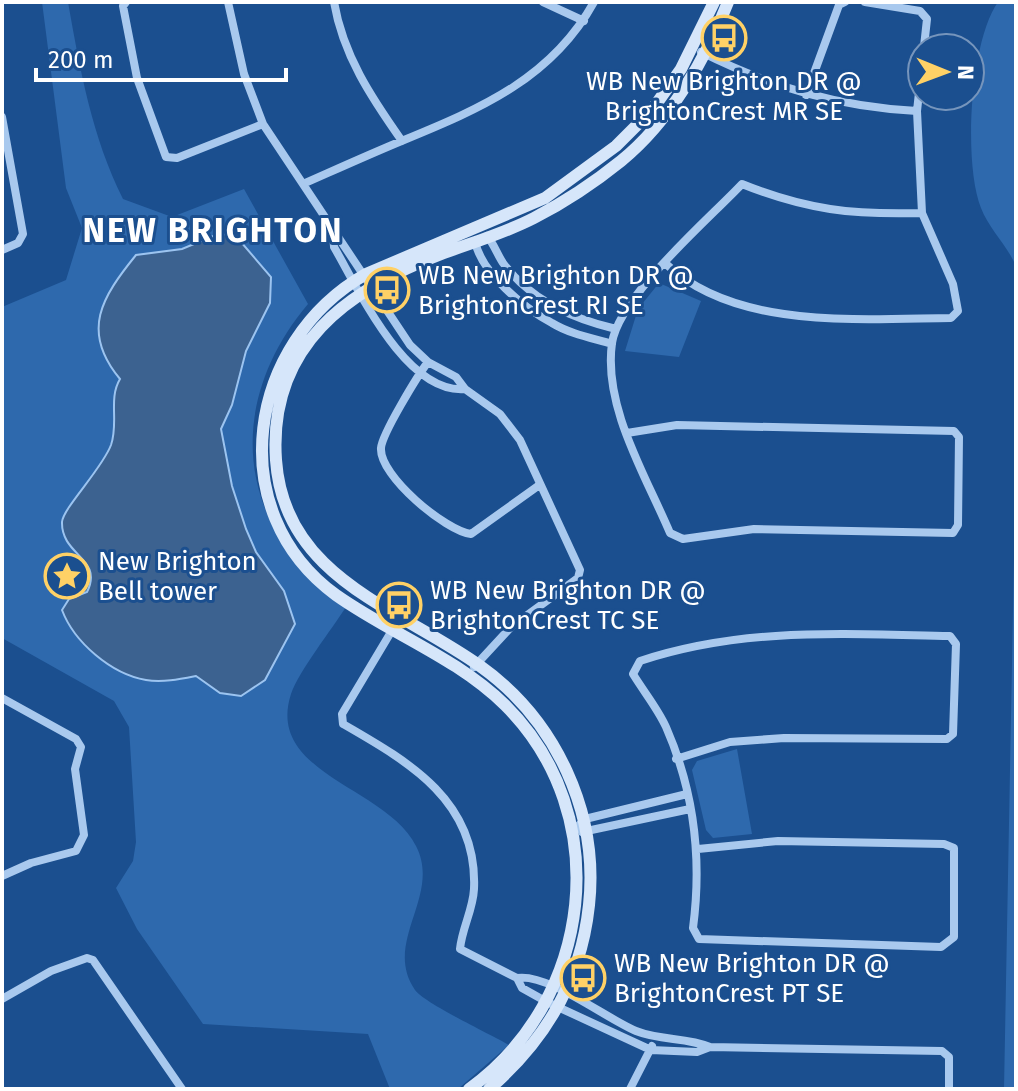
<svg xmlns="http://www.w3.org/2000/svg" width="1018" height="1091" font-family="'Fira Sans',sans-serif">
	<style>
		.green { fill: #2e69ad }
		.water { fill: #3c6290; stroke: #9cc4f0; stroke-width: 2 }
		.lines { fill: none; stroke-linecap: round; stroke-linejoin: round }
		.street { stroke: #a9c9ee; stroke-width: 8 }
		.secondary { stroke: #d6e6fa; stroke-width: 12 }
		.labels { text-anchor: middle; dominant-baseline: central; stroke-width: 6; stroke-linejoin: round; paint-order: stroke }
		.poi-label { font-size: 26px; fill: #fff; stroke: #1b4f8f; text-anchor: start }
		.district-label { font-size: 34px; font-weight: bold; letter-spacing: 2px; fill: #fff; stroke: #1b4f8f }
	</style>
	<rect width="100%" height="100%" fill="#1b4f8f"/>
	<path class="green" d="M 42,2 L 68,2 C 80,70 92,137 123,199 L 172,217 L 244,189 L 308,304 C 223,405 236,530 346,607 C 332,629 299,671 291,694 C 265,774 387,787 416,846 C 442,896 382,942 415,990 C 424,1003 492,1035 509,1045 L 458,1089 L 390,1089 L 368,1034 L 203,1024 L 137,929 L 116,888 L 133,861 L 136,842 L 129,727 L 114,701 L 2,638 L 2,307 L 66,280 L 82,228 L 66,188 Z
		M 998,2 L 1016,2 L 1016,266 C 1007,245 989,229 981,208 C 963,163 970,41 998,2 Z
		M 659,283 L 701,301 L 679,357 L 625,351 L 638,309 Z
		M 1016,451 L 1016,1089 L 1004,1089 Z
		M 737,749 L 752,834 L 713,838 L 706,830 L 692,770 L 697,761 Z"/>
	<path class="water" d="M 218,234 L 235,235 L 271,277 L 270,303 L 246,351 L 232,405 L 221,429 L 232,486 L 246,529 L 256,552 L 284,591 L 295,624 L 265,680 L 241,696 L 220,693 L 196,676 C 181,679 162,683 146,680 C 111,674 74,642 62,610 L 69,599 L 87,592 C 104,558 61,556 62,522 C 63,508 102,469 111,445 C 119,422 108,399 120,379 C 80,331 102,297 136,255 L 182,249 Z"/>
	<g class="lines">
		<path class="street" d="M 126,2 L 123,6 L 137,78 L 166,157 L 177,158 L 263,124
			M 228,2 L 244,74 L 263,124 L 410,345 L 428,362 L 456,377 L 465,389 L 500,414 L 520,440 L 580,570 L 578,578 L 511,627 L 474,667
			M 334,2 C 343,55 371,97 402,141
			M 543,2 L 584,21
			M 701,52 C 771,87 839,107 917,111 L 927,19 L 920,11 L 865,2
			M 806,95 L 839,5 L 845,2
			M 2,117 L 23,234 L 18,243 L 2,250
			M 303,184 C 337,169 370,154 404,140 C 482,108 552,78 594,2
			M 333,233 L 334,247 C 359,290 406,394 465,389
			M 487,236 C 494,244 497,254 503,263 C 530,300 573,319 616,329
			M 475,241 C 481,273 524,308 552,323 C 570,334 592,338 612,344
			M 666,264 C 736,330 860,319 951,318 L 958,311 L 953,284 L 922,213 L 917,111
			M 428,362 C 418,375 382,434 381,448 C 379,476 446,531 471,534 L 538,486
			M 627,433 L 677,425 L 954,431 L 959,437 L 958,525 L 953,533 L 754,529 L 683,539 L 670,533 C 646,476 603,407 612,343 C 619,296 708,220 742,184 C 806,210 853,215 922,213
			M 400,617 L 342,714 L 343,724 C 409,762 478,801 474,889 C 473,910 462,928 460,949 L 517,978 L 522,988 L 547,1002 L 651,1050 L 697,1052 L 710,1047 L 942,1051 L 949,1057 L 949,1089
			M 2,698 L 76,739 L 81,747 L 75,769 L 84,835 L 76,851 L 31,863 L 2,876
			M 676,759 L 730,742 L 784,738 L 947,739 L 953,734 L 956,644 L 950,636 C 842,634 743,627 640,661 L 633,674 C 644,692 658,709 666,727 C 694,791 702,860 693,928 L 699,939 L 941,947 L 954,937 L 954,848 L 944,844 L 778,841 L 698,849
			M 574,830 L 585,819 L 687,794
			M 582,832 L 690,809
			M 517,978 C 548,973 605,1018 636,1031 C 661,1041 686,1037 710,1047
			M 2,999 L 51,971 L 87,958 L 93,960 L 182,1089
			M 630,1089 L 652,1046"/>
		<path class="secondary" d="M 469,1089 C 593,1000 616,815 505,705 C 456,657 391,634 336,595 C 221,511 247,342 366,274 L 545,198 L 616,146 L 652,110 L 681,69 L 714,2
			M 489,1089 C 546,1040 581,981 589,905 C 599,813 556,720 480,666 C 399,608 284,578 276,460 C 268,346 348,289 444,253 C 474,242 505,233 534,218 C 563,203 595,182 621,161 C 669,122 706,59 728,2"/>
	</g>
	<defs>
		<g id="bus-ring" transform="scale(2.3)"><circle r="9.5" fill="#1b4f8f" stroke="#ffd166" stroke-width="1.5"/><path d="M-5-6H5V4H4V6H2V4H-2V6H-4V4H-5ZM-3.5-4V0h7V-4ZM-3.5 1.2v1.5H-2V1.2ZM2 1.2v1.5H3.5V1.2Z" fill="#ffd166"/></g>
		<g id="sight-ring" transform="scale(2.3)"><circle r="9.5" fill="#1b4f8f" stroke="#ffd166" stroke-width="1.5"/><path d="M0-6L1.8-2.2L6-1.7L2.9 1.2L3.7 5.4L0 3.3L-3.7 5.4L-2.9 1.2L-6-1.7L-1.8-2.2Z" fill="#ffd166"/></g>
	</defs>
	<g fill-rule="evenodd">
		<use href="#bus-ring" x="724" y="38"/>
		<use href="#bus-ring" x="387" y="290"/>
		<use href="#sight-ring" x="67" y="576"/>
		<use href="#bus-ring" x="399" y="605"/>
		<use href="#bus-ring" x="583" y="978"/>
	</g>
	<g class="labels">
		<g class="poi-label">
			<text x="724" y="81" text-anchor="middle">WB New Brighton DR @<tspan x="724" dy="30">BrightonCrest MR SE</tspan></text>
			<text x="418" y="275">WB New Brighton DR @<tspan x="418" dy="30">BrightonCrest RI SE</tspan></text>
			<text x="98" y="561">New Brighton<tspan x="98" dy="30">Bell tower</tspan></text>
			<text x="430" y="590">WB New Brighton DR @<tspan x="430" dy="30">BrightonCrest TC SE</tspan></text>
			<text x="614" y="963">WB New Brighton DR @<tspan x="614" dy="30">BrightonCrest PT SE</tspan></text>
		</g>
		<g class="district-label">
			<text x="213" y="230">NEW BRIGHTON</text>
		</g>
	</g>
	<rect width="1018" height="1091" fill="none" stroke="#ffffff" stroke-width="8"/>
	<g transform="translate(946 72) rotate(91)"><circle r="38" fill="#1b4f8f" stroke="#7695bc" stroke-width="2"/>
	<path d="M0-6L14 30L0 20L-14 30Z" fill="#ffd166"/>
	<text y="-12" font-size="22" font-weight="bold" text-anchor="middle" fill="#ffffff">N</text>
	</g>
	<path d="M36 68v12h250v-12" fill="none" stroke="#ffffff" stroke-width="4"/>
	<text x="48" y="68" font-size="24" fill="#ffffff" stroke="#1b4f8f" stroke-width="6" paint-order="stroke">200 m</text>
</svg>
